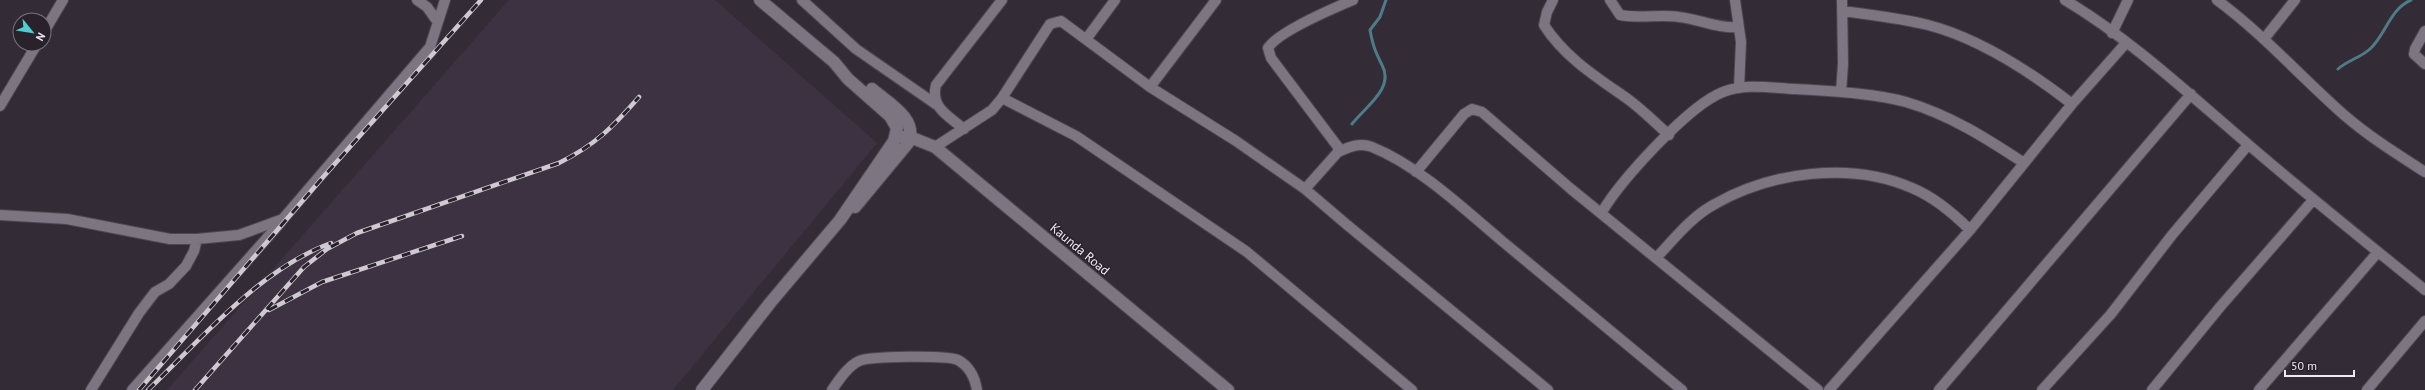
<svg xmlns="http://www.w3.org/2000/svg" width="2425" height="390" font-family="'PT Sans',sans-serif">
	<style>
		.built { fill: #3d3242 }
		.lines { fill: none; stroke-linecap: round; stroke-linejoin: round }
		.stream { stroke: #4e7b87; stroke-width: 3 }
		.street-casing { stroke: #4e4751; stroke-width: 12 }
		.secondary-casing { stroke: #4e4751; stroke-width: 14 }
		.street { stroke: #7d7581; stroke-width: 10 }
		.secondary { stroke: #7d7581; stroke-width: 12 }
		.rail-casing { stroke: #cfcad2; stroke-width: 4.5 }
		.rail { stroke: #29222c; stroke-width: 3; stroke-dasharray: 9; stroke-linecap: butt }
		.labels { text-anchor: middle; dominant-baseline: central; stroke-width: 3; stroke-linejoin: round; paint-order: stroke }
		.street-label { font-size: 13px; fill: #efeaf1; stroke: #29222c }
	</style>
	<rect width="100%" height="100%" fill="#332c36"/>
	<path class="built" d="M 509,0 L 715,0 L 877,143 L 673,390 L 167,390 Z"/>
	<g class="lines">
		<path class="stream" d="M 2338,69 C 2348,60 2360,58 2370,49 C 2386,34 2390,9 2411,0
			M 1352,124 C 1365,107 1395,88 1382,65 C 1375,51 1373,46 1370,30 L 1380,17 L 1386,0"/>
		<g class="street-casing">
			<path id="street" d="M 417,0 L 427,7 L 437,21
				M 802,0 L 856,49 L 937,105
				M 1553,0 L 1547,12 L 1544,25 C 1563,55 1593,75 1622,95 C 1639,106 1654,122 1669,135
				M 1610,0 L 1620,15 C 1639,19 1659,14 1679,17 C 1699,19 1718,29 1739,27
				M 1735,0 L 1741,42 L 1739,88
				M 2065,0 C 2132,40 2191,96 2250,146 C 2307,195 2366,242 2425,290
				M 2217,0 C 2263,34 2300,76 2343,114 C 2368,136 2397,154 2425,172
				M 1843,11 C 1871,15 1900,18 1928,25 C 1978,38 2032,73 2072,104
				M 2425,31 L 2415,49 L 2414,54 L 2425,64
				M 44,32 L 63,0
				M 2112,33 L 2128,0
				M 1087,38 L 1115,0
				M 2264,39 L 2295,0
				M 1150,87 L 1216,0
				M 1841,92 L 1843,64 L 1842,0
				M 1002,98 L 1076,136 L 1247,252 L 1412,390
				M 0,106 L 37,44
				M 964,129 C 949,116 930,108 936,85 L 1002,0
				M 935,147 L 992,110 L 1002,98 L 1050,24 L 1061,21 L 1150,87 L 1236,141 L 1305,189 L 1346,224 L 1548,390
				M 1338,152 C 1349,147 1360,142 1372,147 C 1419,166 1464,209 1502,241 C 1562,291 1622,341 1682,390
				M 1416,172 L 1464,114 L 1472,109 L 1482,112 L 1571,189 L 1818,390
				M 1305,189 L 1338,152 L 1338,147 L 1271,58 L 1268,48 C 1278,32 1334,8 1353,0
				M 1602,212 C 1621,180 1689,105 1723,92 C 1745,83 1772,88 1795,89 C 1828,91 1875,93 1906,102 C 1950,115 1986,138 2024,163
				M 0,215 L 67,219 L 170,239 L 197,239 L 239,235 L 283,219
				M 282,220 L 430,47 L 445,0
				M 1657,257 C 1674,239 1692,216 1715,204 C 1771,172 1851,161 1912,188 C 1934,197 1953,213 1970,230
				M 91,390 L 139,313 L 155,292 L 169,284 L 186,266 L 194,251 L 197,239
				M 132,390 L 281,222
				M 832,390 C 839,380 847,367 859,361 C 870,356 947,355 958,360 C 969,366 975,378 977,390
				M 1829,390 L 1970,230 L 2072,104 L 2126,43
				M 1939,390 L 2191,94
				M 2042,390 L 2111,314 L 2172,235 L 2248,145
				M 2152,390 L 2220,307 L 2313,200
				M 2259,390 L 2378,252
				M 2367,390 L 2425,321"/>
		</g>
		<g class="secondary-casing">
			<path id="secondary" d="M 896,136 L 915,139 L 935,147 L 1228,390
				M 855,207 L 908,143 C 919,119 888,103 872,89
				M 702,390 L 770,303 L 840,220 L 894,141 L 897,128 L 890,116 L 848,79 L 834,62 L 760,0"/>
		</g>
		<use href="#street" class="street"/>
		<use href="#secondary" class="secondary"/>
		<g class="rail-casing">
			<path id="rail" d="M 269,310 L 322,282 L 462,236
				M 139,390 L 324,176 L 481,0
				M 148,390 C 202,338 260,269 331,243
				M 195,390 L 304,267 L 327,249 L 357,233 L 559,163 C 595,145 612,128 639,97"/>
		</g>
		<use href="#rail" class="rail"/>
	</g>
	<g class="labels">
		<g class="street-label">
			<text transform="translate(1080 249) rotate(40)">Kaunda Road</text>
		</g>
	</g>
	<g transform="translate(32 32) rotate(120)"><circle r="19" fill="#29222c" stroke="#78727b"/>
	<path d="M0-3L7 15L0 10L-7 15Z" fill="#51ccd2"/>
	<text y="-6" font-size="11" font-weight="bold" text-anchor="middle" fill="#efeaf1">N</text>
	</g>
	<path d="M2285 370v6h69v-6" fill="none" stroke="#efeaf1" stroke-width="2"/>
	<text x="2291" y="370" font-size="12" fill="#efeaf1" stroke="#29222c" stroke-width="3" paint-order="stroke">50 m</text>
</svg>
